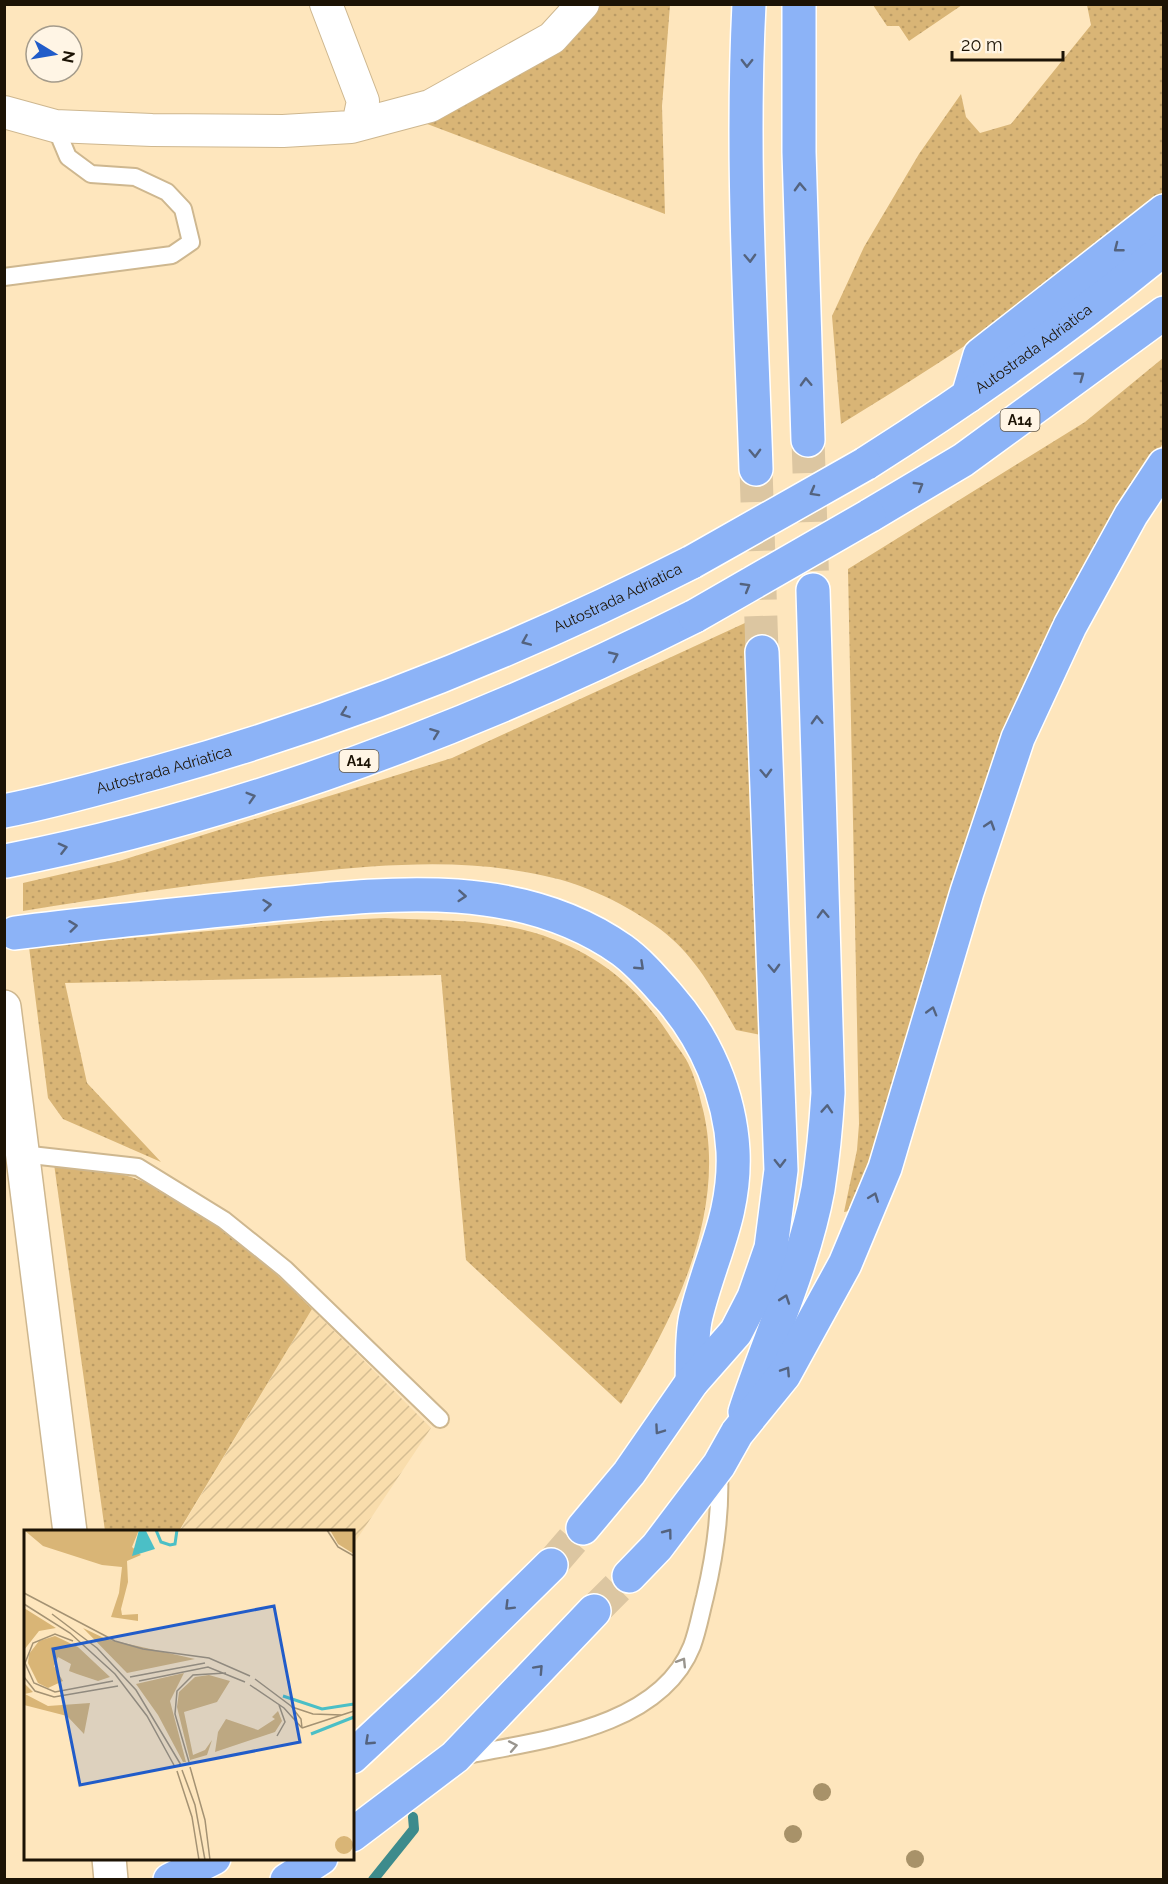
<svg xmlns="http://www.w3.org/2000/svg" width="1168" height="1884" font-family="Raleway,sans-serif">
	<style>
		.industrial { fill: url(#industrial-furrows) }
		.grass { fill: url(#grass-dots) }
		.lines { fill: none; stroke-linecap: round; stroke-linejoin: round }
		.stream { stroke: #3d8b8c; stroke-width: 10 }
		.motorway-tunnel { stroke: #dcc6a1; stroke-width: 33; stroke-dasharray: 33 16; stroke-linecap: butt }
		.service-casing { stroke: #ceb78f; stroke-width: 20 }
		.minor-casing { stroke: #ceb78f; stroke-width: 34 }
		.tertiary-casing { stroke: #ceb78f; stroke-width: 36 }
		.motorway-casing { stroke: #fff; stroke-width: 36 }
		.service { stroke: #fff; stroke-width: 16 }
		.minor { stroke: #fff; stroke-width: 32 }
		.tertiary { stroke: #fff; stroke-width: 33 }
		.motorway { stroke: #8cb3f7; stroke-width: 33 }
		.motorway-bridge-casing { stroke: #fff; stroke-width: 36; stroke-linecap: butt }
		.motorway-bridge { stroke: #8cb3f7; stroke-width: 33 }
		.tree { fill: #a89269 }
		.oneway { stroke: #54637e }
		.oneway2 { stroke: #99958e }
		.labels { text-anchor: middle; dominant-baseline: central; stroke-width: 6; stroke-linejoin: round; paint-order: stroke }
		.shield { fill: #fff5e5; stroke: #605748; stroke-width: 1.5 }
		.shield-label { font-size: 14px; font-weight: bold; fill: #1c1305 }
		.street-label { font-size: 15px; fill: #1c1305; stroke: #fff5e5 }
		.inset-river { fill: none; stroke: #4bbfc6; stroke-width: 3 }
		.inset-road { fill: none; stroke: #a49273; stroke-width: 1.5 }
		.view { fill: #215cc9; fill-opacity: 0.15; stroke: #215cc9; stroke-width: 3 }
		.inset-edge { fill: none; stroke: #1c1305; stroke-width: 3 }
	</style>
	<defs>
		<pattern id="industrial-furrows" width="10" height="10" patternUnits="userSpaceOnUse" patternTransform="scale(1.5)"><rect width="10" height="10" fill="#f9ddac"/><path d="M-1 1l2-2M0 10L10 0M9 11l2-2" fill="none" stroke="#d5bd92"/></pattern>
		<pattern id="grass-dots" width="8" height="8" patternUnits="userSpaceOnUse" patternTransform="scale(1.5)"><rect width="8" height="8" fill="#d9b576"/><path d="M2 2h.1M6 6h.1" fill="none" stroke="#ba9b65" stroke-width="1.8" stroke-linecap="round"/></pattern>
	</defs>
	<rect width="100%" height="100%" fill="#fee6bd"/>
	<path class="industrial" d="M 312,1309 L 431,1428 L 353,1545 L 352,1532 L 179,1532 Z"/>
	<path class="grass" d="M 594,5 L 670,5 L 662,106 L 665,214 L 414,119 Z
		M 873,5 L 962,5 L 909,41 L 899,26 L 887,26 Z
		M 1087,5 L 1163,5 L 1163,192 C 1068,283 953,355 841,424 L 832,316 L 864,247 L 919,154 L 961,94 L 966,117 L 980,133 L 1011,124 L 1091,25 Z
		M 1163,358 L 1163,443 L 1055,626 L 855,1210 L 844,1212 L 857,1150 L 859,1124 L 848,569 L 1085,422 Z
		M 745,623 L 761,1035 L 736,1030 C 715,993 695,955 660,929 C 627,905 585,884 545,876 C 468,858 388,864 311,872 C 214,881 119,895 23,911 L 23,883 L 119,861 L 452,758 Z
		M 385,918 C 442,921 501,918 555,940 C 604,959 639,990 668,1033 C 674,1043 683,1053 688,1063 C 694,1075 698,1089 701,1102 C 730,1206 676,1317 621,1404 L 466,1260 L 441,975 L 65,983 L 87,1083 L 161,1162 L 63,1119 L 48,1098 L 29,947 L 321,921 Z
		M 54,1164 C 80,1167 106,1169 131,1177 C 203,1202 259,1256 312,1309 L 179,1531 L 105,1531 Z"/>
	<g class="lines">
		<path class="stream" d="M 373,1880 L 414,1829 L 413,1817"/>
		<path class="motorway-tunnel" d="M 808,440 L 813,590
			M 756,469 L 762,652
			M 551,1565 L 583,1528
			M 594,1611 L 629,1576"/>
		<g class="service-casing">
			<path id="service" d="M 4,277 L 172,255 L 191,242 L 183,209 L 167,192 L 135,177 L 91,174 L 68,157 L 55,126
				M 22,1154 L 138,1167 L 224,1220 L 285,1269 L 440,1419
				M 462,1756 C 539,1740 659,1729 692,1646 C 698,1630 701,1612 705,1597 C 715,1555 721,1513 719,1470"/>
		</g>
		<g class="minor-casing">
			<path id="minor" d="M 326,4 L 363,101 L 358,125
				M 4,112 L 55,126 L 152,130 L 283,131 L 351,127 L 430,106 L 552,38 L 583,4"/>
		</g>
		<g class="tertiary-casing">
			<path id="tertiary" d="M 4,1007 L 70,1532
				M 109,1858 L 111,1880"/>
		</g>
		<g class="motorway-casing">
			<g id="motorway">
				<path d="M 749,4 C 741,159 751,315 756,469"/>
				<path d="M 799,4 L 799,152 L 808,440"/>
				<path d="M 968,396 L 980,355 L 1164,211"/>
				<path id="s1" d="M 865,464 C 969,398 1069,327 1164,249"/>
				<path d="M 869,516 L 963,460 L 1164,313"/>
				<path id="s2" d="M 4,811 C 56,801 107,786 158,772 C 344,720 521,649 692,562"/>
				<path d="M 6,861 C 245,814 478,725 695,616"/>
				<path d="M 15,933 C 93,923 171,915 250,907 C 374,895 513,873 622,950 C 640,963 655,981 669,997 C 706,1039 730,1095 733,1151 C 736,1215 710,1258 696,1316 C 691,1336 693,1361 692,1382"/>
				<path d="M 745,1412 C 769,1338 804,1265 818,1189 C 823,1157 826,1125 828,1093 L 813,590"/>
				<path d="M 583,1528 L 629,1473 L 692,1382 L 736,1332 L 754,1297 L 771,1248 L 781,1170 L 762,652"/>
				<path d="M 629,1576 L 657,1547 L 719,1465 L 737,1433 L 784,1375 L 845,1264 L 885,1168 L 967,892 L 1018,738 L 1070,626 L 1131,515 L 1164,465"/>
				<path d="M 352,1757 L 427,1687 L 551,1565"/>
				<path d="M 352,1835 L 455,1757 L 594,1611"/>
				<path d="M 170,1880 L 214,1858"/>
				<path d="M 287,1880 L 321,1858"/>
			</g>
		</g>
		<use href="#service" class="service"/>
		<use href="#minor" class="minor"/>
		<use href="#tertiary" class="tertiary"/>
		<use href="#motorway" class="motorway"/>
		<g class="motorway-bridge-casing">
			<path id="motorway-bridge" d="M 692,562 L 865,464
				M 695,616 L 869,516"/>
		</g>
		<use href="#motorway-bridge" class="motorway-bridge"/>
	</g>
	<g class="tree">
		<circle cx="822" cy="1792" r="9"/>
		<circle cx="793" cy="1834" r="9"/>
		<circle cx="915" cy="1859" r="9"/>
	</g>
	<defs><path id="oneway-chevron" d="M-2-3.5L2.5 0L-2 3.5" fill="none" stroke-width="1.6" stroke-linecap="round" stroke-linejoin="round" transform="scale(1.5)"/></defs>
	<g class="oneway">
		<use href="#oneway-chevron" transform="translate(747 63) rotate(91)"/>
		<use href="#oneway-chevron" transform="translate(800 187) rotate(-92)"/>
		<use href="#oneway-chevron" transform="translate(1118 248) rotate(142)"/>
		<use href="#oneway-chevron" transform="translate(750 258) rotate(88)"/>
		<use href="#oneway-chevron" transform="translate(1080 376) rotate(-36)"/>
		<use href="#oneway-chevron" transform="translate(806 382) rotate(-92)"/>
		<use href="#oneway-chevron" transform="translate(755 453) rotate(88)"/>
		<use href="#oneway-chevron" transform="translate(919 486) rotate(-31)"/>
		<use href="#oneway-chevron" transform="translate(814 492) rotate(151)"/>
		<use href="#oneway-chevron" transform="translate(746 587) rotate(-30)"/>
		<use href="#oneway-chevron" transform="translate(526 641) rotate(157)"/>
		<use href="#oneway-chevron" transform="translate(614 656) rotate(-25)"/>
		<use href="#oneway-chevron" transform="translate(345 713) rotate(160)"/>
		<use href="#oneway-chevron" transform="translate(817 720) rotate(-92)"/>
		<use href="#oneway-chevron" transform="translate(435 733) rotate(-21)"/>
		<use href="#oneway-chevron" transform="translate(766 773) rotate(88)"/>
		<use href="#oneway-chevron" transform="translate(251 797) rotate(-17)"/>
		<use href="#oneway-chevron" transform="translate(990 825) rotate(-72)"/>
		<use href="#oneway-chevron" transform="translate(63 848) rotate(-14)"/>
		<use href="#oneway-chevron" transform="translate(462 896) rotate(4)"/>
		<use href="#oneway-chevron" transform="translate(267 905) rotate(-6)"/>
		<use href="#oneway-chevron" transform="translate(823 914) rotate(-92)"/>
		<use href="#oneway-chevron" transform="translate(73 926) rotate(-7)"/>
		<use href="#oneway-chevron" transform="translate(640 966) rotate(43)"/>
		<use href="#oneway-chevron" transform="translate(774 968) rotate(88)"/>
		<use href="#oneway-chevron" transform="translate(932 1011) rotate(-74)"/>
		<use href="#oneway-chevron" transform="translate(827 1109) rotate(-86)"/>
		<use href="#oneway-chevron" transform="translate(780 1163) rotate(89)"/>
		<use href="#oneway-chevron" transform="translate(874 1197) rotate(-69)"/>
		<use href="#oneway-chevron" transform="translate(785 1299) rotate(-71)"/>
		<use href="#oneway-chevron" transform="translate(786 1371) rotate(-57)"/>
		<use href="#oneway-chevron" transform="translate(659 1430) rotate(125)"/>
		<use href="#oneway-chevron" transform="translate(668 1533) rotate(-53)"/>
		<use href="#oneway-chevron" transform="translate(509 1606) rotate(135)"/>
		<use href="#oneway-chevron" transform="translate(539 1669) rotate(-47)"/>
		<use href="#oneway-chevron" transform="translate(369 1741) rotate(137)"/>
	</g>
	<g class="oneway2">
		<use href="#oneway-chevron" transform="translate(682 1662) rotate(-58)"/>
		<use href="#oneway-chevron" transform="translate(513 1746) rotate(-11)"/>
	</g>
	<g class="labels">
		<g class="shield">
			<rect x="1000.5" y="409" width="39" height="22" rx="4.5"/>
			<rect x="339.5" y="750" width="39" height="22" rx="4.5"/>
		</g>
		<g class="shield-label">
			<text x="1020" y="420">A14</text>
			<text x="359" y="761">A14</text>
		</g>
		<g class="street-label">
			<text stroke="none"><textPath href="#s1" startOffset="204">Autostrada Adriatica</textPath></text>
			<text stroke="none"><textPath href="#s2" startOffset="651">Autostrada Adriatica</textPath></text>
			<text stroke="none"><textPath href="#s2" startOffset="165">Autostrada Adriatica</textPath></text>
		</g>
	</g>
	<g transform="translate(24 1530)">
		<rect width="330" height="330" fill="#fee6bd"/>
		<path d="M 0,0 L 115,0 L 108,17 L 117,25 L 103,31 L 104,52 L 97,79 L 98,85 L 114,84 L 114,91 L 87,87 L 95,63 L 98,37 L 78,35 L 19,16 ZM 306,0 L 330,0 L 330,24 L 314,14 ZM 0,78 L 32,98 L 15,101 L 0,120 ZM 59,98 L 82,109 L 171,129 L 103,143 ZM 31,106 L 54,117 L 86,147 L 74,151 L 53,144 L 45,141 L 47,134 L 34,127 L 30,136 L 39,151 L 24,158 L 14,153 L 4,133 L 5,124 L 15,111 ZM 160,143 L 146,171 L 162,232 L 159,232 L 134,185 L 112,154 ZM 185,145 L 206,151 L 193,172 L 160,182 L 169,225 L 181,220 L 188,210 L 183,225 L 166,230 L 153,177 L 155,162 L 171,147 ZM 0,153 L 9,162 L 1,164 L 24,176 L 66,173 L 60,204 L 43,186 L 0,175 ZM 254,181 L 258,191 L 251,202 L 191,222 L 194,202 L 202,189 L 234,200 L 251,189 L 248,187 ZM311 315a9 9 0 1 1 18 0a9 9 0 1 1-18 0Z" fill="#d9b576"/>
		<path d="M 115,0 L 122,1 L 131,19 L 108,26 Z" fill="#4bbfc6"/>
		<path class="inset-river" d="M 132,0 L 137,12 L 146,15 L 151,14 L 153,0M 259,166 L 298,179 L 330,174M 287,204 L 330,187"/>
		<path class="inset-road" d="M 303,0 L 314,17 L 330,26M 0,63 L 91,111 L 119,119 L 185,128 L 226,146M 0,74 L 46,103 L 91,144 L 123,186 L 151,237M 28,84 L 73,118 L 112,160 L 157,235M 49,111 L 31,104 L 9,113 L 1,133 L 10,153 L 31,162 L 89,151M 0,147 L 11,161 L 30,167 L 94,156M 106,147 L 181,133M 231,149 L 267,176 L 277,189 L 278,198M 115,151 L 184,137 L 221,152M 226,155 L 260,178 L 278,198M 268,177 L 289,184 L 318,185M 278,198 L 330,181M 253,206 L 261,192 L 255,175M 165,232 L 151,184 L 153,161 L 169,145 L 202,143M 166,237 L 181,290 L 186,330M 158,240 L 171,275 L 181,330M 153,241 L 168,287 L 175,330"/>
		<path class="view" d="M 250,76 L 276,212 L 56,255 L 29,119 Z"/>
		<rect width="330" height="330" class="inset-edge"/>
	</g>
	<rect width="1168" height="1884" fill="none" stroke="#1c1305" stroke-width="12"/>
	<g transform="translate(54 54) rotate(101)"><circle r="28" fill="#fff5e5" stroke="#a49b8b" stroke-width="1.5"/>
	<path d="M0-4.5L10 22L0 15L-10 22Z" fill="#215cc9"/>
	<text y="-9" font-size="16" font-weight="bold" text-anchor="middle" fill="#1c1305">N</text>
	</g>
	<path d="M952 51v9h111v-9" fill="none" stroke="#1c1305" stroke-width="3"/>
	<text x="961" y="51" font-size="18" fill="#1c1305" stroke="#fff5e5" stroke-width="4.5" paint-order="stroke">20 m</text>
</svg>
